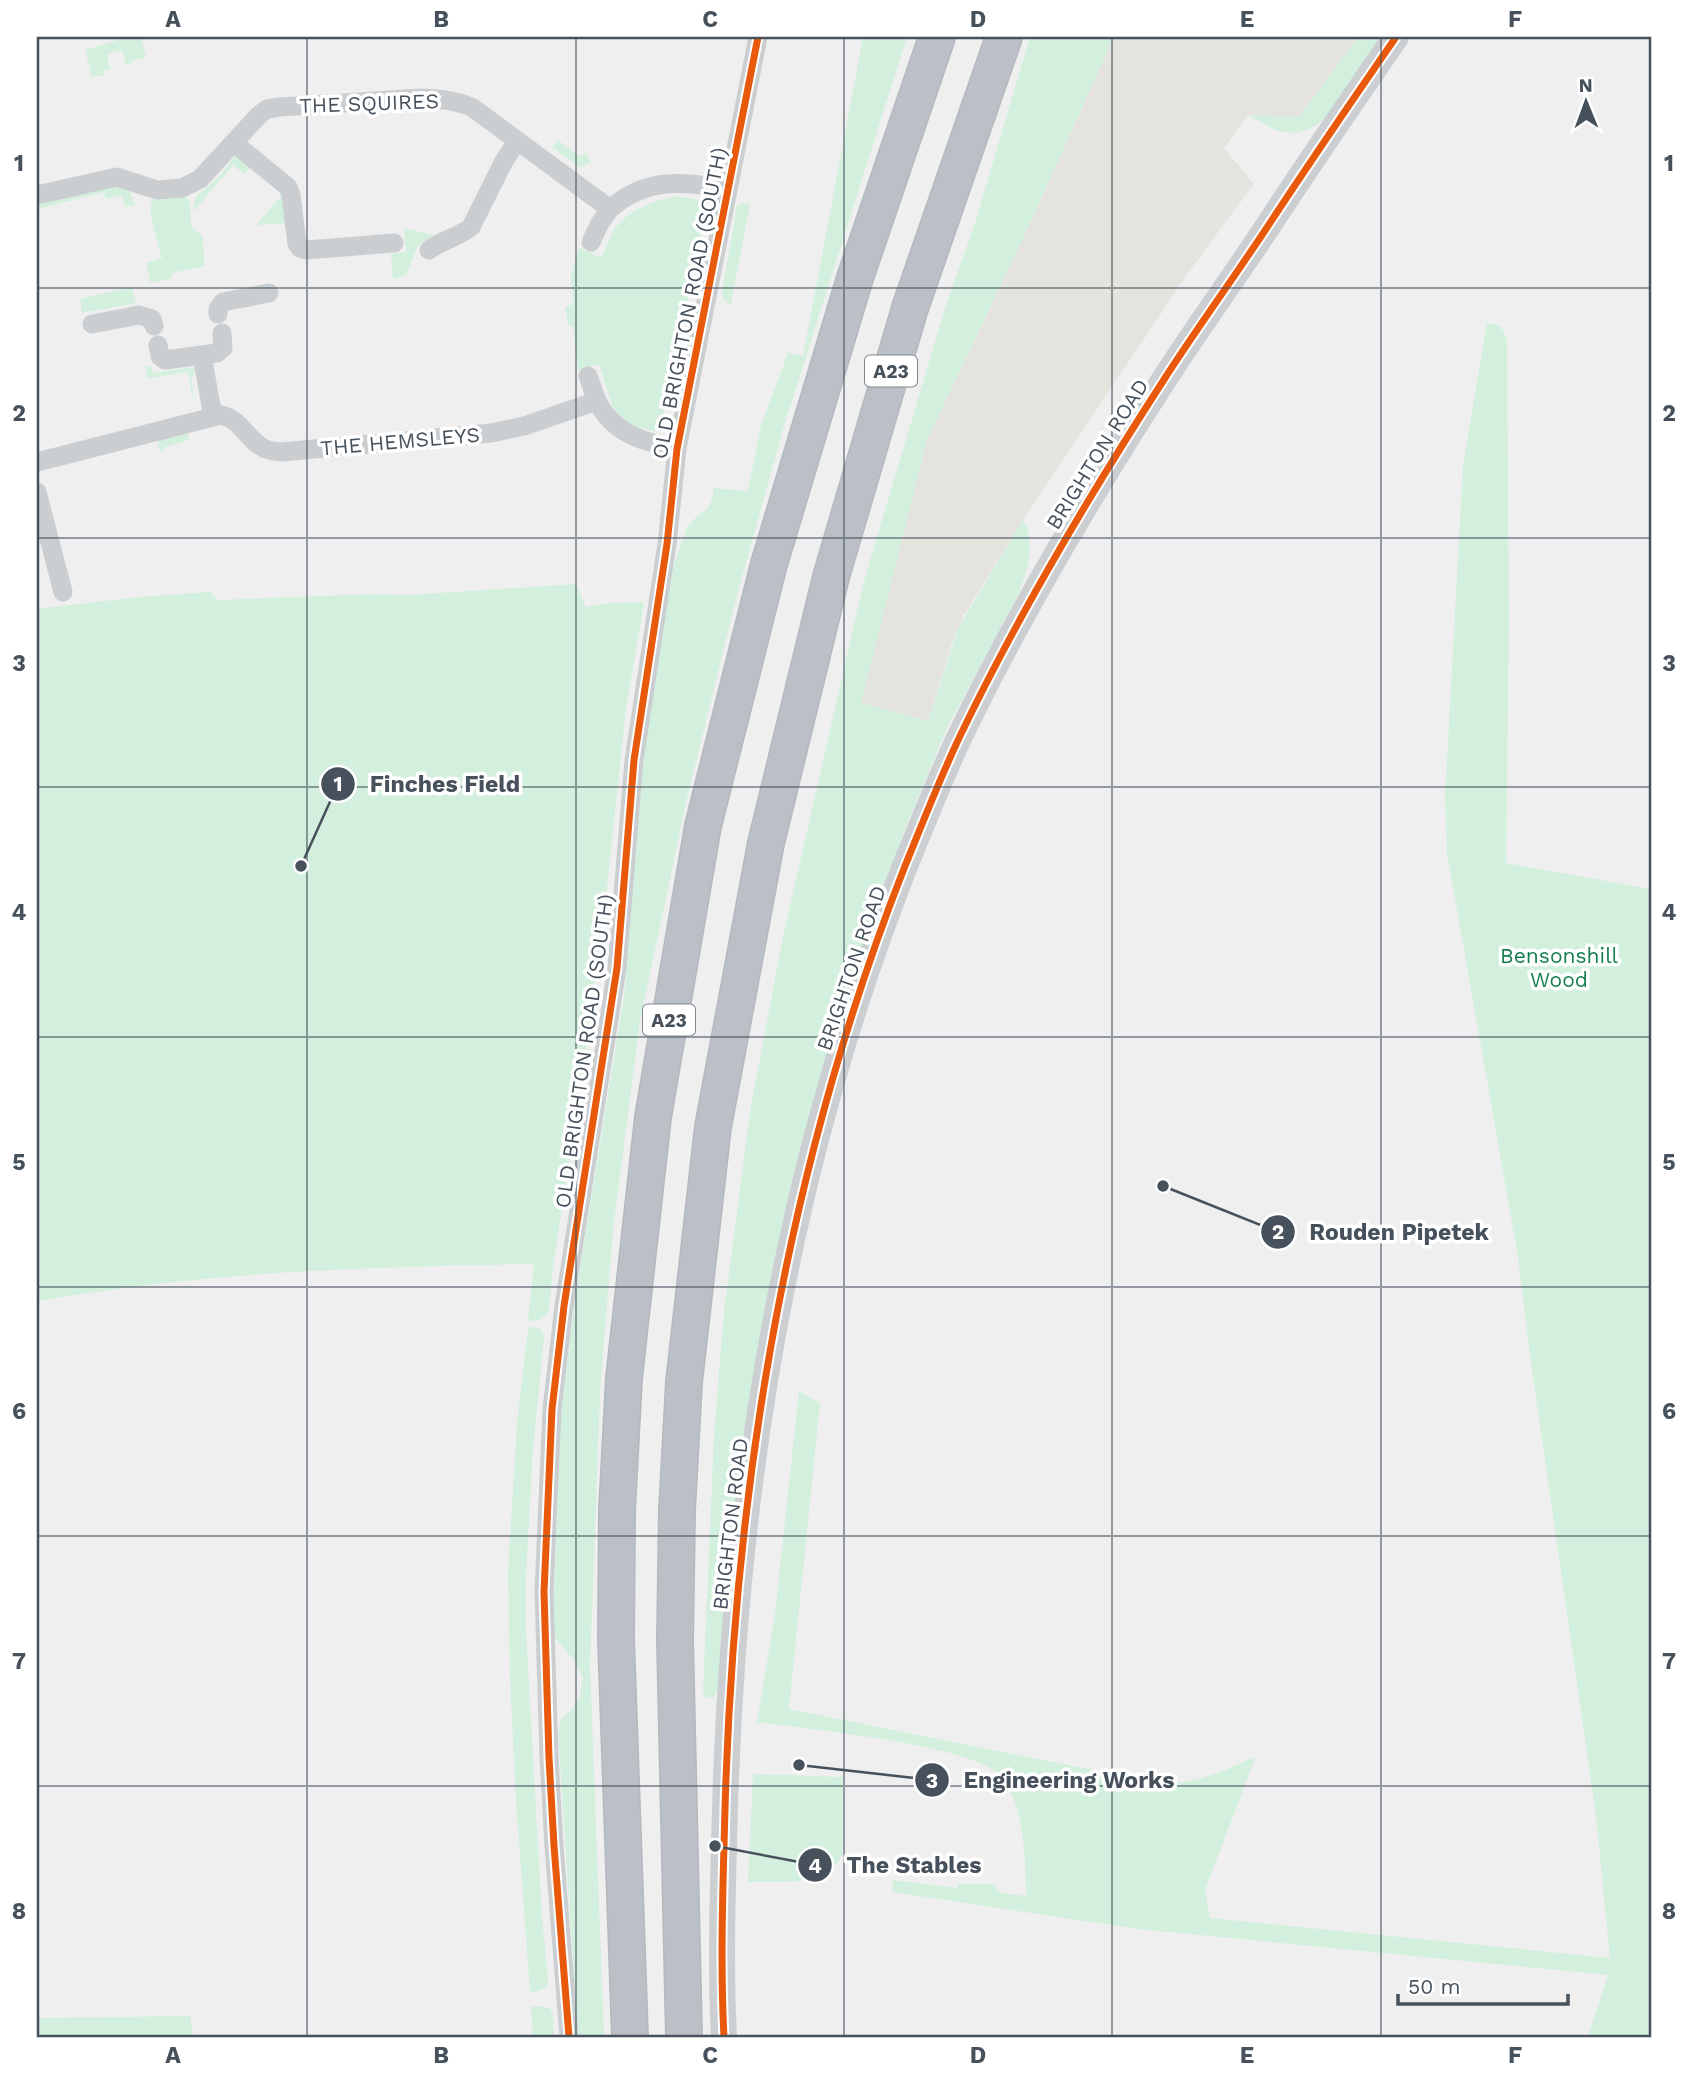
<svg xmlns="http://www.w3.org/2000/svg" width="1688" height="2074" font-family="'Work Sans',sans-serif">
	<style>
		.commercial { fill: #e5e3dd }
		.green { fill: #d3f0de }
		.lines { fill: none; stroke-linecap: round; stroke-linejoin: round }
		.highway-casing { stroke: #b4b9bf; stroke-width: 38 }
		.street { stroke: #cbced0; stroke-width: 19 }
		.secondary { stroke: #cccfd2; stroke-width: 26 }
		.highway { stroke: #bbc0c6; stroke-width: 35 }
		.cycleway-casing { stroke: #fff; stroke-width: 11 }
		.cycleway { stroke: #e8590c; stroke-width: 7 }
		.grid { fill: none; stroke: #46515c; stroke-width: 2; stroke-opacity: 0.55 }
		.labels { text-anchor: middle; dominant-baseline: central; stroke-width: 7; stroke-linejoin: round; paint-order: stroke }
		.shield { fill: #fff; stroke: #7e858d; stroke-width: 2 }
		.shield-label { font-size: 19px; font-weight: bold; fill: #46515c }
		.street-label { font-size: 21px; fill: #46515c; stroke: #fff }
		.park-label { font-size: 21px; fill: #147f4d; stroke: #fff }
		.leader { fill: none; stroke: #46515c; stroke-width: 2.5 }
		.callout-dot { fill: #46515c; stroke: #fff; stroke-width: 2.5 }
		.mark-label { font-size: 21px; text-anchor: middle; font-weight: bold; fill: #fff }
		.callout-label { font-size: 23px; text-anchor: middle; font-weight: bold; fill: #46515c; stroke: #fff; stroke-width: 7; stroke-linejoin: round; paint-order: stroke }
		.neatline { fill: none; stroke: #46515c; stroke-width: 2.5 }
		.grid-label { font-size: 23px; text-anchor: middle; font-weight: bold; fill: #46515c }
	</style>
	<rect width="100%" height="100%" fill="#f0efef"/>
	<path class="commercial" d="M 1114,37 L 1358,37 L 1299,117 L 1248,115 L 1224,148 L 1254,184 L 1190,270 L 1023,520 L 964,615 L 953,640 L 928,721 L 860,703 L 927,440 L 1025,234 Z"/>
	<path class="green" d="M 128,37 L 141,37 L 146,57 L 131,61 L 131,64 L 126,65 L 122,50 L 107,54 L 110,69 L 103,71 L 104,75 L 92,77 L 85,50 Z
		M 863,37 L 907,37 L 784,426 L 737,595 L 687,798 L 640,1021 L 613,1230 L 600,1393 L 590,1665 L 604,2037 L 578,2037 L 558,1732 L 562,1718 L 574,1707 L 580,1695 L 583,1678 L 574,1660 L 556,1639 L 553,1622 L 561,1413 L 576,1291 L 624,996 L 643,765 L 650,702 L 674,564 L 687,528 L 696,517 L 708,508 L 713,497 L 713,488 L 748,491 L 761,425 L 788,353 L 803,356 Z
		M 1030,37 L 1114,37 L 1025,234 L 927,440 L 861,703 L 928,721 L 958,628 L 1023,520 C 1037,543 1027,572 1018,595 L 947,728 L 905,829 L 864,946 L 802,1155 L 717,1691 L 713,1698 L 706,1698 L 703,1692 L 714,1434 L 724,1311 L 751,1105 L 784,932 L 864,581 L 945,308 L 974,226 Z
		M 1358,37 L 1388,37 L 1327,118 L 1310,129 L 1295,133 L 1277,131 L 1248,115 L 1299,117 Z
		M 558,140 L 579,156 L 586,153 L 591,163 L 580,168 L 552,147 Z
		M 237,154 L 252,166 L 244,174 L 233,165 L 193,212 L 195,197 L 219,177 Z
		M 112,185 L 130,191 L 135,205 L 125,207 L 122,195 L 106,199 L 104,192 L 37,209 L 37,203 Z
		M 282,195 L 287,223 L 256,225 Z
		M 185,196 L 190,201 L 191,226 L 202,235 L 205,266 L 172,273 L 172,278 L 151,283 L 146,263 L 162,258 C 158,243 146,211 153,198 Z
		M 678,196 L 700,200 L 705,206 L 705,211 L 682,334 L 660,429 L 653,431 L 641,428 L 639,433 L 618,416 L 612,405 L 599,364 L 578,370 L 573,326 L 568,325 L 565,307 L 573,304 L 571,276 L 579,248 L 601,258 C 605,250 608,241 612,233 C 626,210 653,200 678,196 Z
		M 743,203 L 750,204 L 731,305 L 723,299 L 722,292 L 737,206 Z
		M 404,228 L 434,235 L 418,245 L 406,275 L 393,279 L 391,254 L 406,252 Z
		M 132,287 L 136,303 L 82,313 L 80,299 Z
		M 1487,323 C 1500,325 1505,328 1507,342 L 1509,620 L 1506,863 L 1651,889 L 1651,2037 L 1588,2037 L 1608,1975 L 1138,1929 L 892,1892 L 893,1880 L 958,1888 L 958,1884 L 992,1884 L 1002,1893 L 1026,1896 C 1026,1862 1024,1803 1001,1776 C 973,1744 805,1729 757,1722 L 775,1614 L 799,1391 L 820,1403 L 789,1709 L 1163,1784 C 1198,1783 1225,1771 1256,1756 L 1205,1890 L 1210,1918 L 1610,1958 L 1596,1816 L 1530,1356 L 1518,1257 L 1447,853 L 1445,796 L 1463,466 Z
		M 151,366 L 153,373 L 192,367 L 196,371 L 191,377 L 194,396 L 192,397 L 188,372 L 148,378 L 145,367 Z
		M 188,432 L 189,440 L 165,447 L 161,453 L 158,446 L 159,439 Z
		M 576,584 L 586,607 L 611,603 L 644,602 L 626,709 L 608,878 L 584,1066 L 553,1267 L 549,1310 L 545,1316 L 538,1321 L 528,1320 L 534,1264 C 414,1266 293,1269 174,1282 C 128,1287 82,1294 37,1301 L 37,609 L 139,597 L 210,592 L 217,600 L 372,594 L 407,595 Z
		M 536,1327 L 541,1330 L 544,1337 L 533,1450 L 526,1576 L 526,1631 L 542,1917 L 548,1980 C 546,1991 540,1991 530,1992 L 516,1801 L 510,1677 L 508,1572 L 517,1423 L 528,1328 Z
		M 753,1774 L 843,1777 L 842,1855 C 827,1888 777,1881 748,1882 Z
		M 541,2006 L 550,2008 L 553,2015 L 554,2037 L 533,2037 L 531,2007 Z
		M 190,2016 L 194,2037 L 37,2037 L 37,2018 Z"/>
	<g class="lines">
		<g class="highway-casing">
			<path id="highway" d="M 630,2037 L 616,1640 L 617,1510 L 624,1378 L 653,1117 L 703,826 L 769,564 L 855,278 L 937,37
				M 684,2037 L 675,1640 L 677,1510 L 684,1382 L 713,1127 L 766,843 L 831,577 L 910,308 L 1004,37"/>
		</g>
		<path class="street" d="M 234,143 L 288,187 L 291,195 L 297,244 L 300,248 L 306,250 L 394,243
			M 37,195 L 117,177 L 157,190 L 182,188 L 200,179 L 259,115 L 267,109 L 280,107 L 421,98 C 439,99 456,100 473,108 L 610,209 C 647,176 684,182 728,189
			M 591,242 L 600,223 L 610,209
			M 429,250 C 442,240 459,237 471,227 L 504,161 L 517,141
			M 218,314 L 218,309 L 223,302 L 269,293
			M 92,324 L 139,315 L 152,319 L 154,326
			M 158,345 L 160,356 L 165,360 L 217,353 L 223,348 L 222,333
			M 202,355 L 213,417
			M 588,376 L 597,401
			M 37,462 L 221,415 C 248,421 247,451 281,452 L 491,433 L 524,426 L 597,401 C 613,434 644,442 677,449
			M 37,492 L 63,592
			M 569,2037 L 554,1846 L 549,1758 L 544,1592 L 552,1409 L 564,1306 L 617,968 L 634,760 L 667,544 L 677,449 L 758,37"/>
		<path class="secondary" d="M 724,2037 C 720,1961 723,1885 725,1809 C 734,1488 787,1165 905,866 C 923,822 940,778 960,736 C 1020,611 1090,494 1165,378 C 1196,330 1230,283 1262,235 C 1306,168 1351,102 1396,37"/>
		<use href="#highway" class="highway"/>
		<g class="cycleway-casing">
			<path id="cycleway" d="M 569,2037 L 554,1846 L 549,1758 L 544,1592 L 552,1409 L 564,1306 L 617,968 L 634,760 L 667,544 L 677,449 L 758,37
				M 724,2037 C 720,1961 723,1885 725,1809 C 734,1488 787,1165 905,866 C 923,822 940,778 960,736 C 1020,611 1090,494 1165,378 C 1196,330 1230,283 1262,235 C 1306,168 1351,102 1396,37"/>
		</g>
		<use href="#cycleway" class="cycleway"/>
	</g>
	<path class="grid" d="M 307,37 L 307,2037M 576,37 L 576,2037M 844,37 L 844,2037M 1112,37 L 1112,2037M 1381,37 L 1381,2037M 37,288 L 1651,288M 37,538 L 1651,538M 37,787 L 1651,787M 37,1037 L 1651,1037M 37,1287 L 1651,1287M 37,1536 L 1651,1536M 37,1786 L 1651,1786"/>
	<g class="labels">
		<g class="shield">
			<rect x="865" y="355.5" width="52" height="31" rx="5"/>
			<rect x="643" y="1004.5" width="52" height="31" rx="5"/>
		</g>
		<g class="shield-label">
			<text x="891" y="371">A23</text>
			<text x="669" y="1020">A23</text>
		</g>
		<g class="street-label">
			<text transform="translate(369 103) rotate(-2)">THE SQUIRES</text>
			<text transform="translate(689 303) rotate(-79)">OLD BRIGHTON ROAD (SOUTH)</text>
			<text transform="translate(400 441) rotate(-5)">THE HEMSLEYS</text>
			<text transform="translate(1097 454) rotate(-58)">BRIGHTON ROAD</text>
			<text transform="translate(851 968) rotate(-71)">BRIGHTON ROAD</text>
			<text transform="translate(584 1051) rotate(-82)">OLD BRIGHTON ROAD (SOUTH)</text>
			<text transform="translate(730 1524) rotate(-83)">BRIGHTON ROAD</text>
		</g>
		<g class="park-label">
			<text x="1559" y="955">Bensonshill<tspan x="1559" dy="24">Wood</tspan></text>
		</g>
	</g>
	<path class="leader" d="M301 866L338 784M1163 1186L1278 1232M799 1765L932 1780M715 1846L815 1865"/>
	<g class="callout-dot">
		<circle cx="301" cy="866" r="7"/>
		<circle cx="1163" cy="1186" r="7"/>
		<circle cx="799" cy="1765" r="7"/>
		<circle cx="715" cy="1846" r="7"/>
		<circle cx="338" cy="784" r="18"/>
		<circle cx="1278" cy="1232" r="18"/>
		<circle cx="932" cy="1780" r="18"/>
		<circle cx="815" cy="1865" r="18"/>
	</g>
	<g class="mark-label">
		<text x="338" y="791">1</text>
		<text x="1278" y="1239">2</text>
		<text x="932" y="1788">3</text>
		<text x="815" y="1873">4</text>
	</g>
	<g class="callout-label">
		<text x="445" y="792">Finches Field</text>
		<text x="1399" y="1240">Rouden Pipetek</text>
		<text x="1069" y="1788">Engineering Works</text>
		<text x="914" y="1873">The Stables</text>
	</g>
	<rect width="1688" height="2074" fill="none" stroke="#ffffff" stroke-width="77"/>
	<g transform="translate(1586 102) rotate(359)" stroke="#ffffff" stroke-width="5" paint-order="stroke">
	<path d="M0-5L12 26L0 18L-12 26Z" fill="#46515c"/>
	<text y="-10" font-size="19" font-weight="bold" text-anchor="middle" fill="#46515c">N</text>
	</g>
	<path d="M1398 1994v10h170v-10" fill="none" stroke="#46515c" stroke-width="3.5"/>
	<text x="1408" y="1994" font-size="21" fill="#46515c" stroke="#ffffff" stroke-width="5" paint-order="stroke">50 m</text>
	<rect x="38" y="38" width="1612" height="1998" class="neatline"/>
	<g class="grid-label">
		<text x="173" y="27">A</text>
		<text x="441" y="27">B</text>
		<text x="710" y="27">C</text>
		<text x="978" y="27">D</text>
		<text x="1247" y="27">E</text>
		<text x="1515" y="27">F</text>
		<text x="19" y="171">1</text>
		<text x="1669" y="171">1</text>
		<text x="19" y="421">2</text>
		<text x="1669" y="421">2</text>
		<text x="19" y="671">3</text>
		<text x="1669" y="671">3</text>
		<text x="19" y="920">4</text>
		<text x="1669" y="920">4</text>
		<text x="19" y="1170">5</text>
		<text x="1669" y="1170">5</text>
		<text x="19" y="1419">6</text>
		<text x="1669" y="1419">6</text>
		<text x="19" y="1669">7</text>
		<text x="1669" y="1669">7</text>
		<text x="19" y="1919">8</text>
		<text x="1669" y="1919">8</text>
		<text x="173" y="2063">A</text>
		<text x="441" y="2063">B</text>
		<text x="710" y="2063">C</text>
		<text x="978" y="2063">D</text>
		<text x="1247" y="2063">E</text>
		<text x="1515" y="2063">F</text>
	</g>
</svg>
